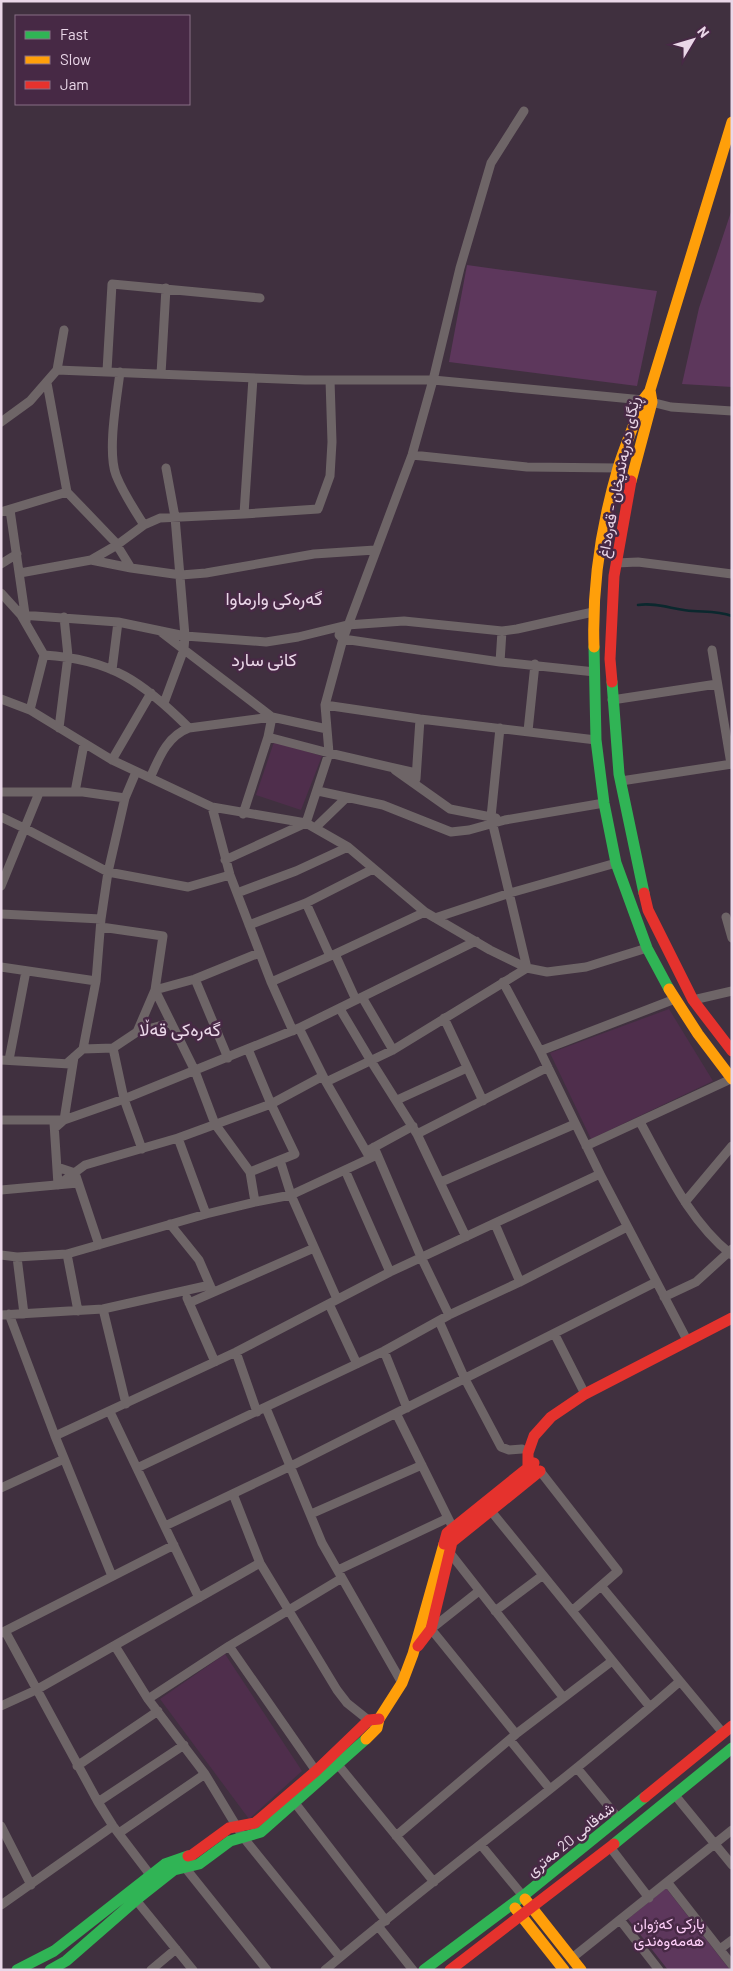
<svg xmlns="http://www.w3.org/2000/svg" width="733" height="1971" font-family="Barlow,Vazirmatn,sans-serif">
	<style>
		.built { fill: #4f2e4c }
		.green { fill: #5d375c }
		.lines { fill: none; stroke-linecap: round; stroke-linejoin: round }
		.stream { stroke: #0b282e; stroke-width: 2.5 }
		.street { stroke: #6e6567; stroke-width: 9 }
		.fast { stroke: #30b455; stroke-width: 11 }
		.slow { stroke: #ff9f0a; stroke-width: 11 }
		.jam { stroke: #e5322d; stroke-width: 11 }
		.labels { text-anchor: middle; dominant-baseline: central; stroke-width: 5; stroke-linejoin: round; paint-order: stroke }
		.street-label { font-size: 15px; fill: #ead7e8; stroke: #472945 }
		.park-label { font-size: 15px; fill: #fecff9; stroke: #472945 }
		.quarter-label { font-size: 18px; fill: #ead7e8; stroke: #472945 }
	</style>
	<rect width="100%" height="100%" fill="#40303f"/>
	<path class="built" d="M 274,742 L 322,756 L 301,810 L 256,795 Z
		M 669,1009 L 713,1081 L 591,1139 L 550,1053 Z
		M 225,1654 L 302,1771 L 249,1819 L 160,1699 Z"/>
	<path class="green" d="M 732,209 L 732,387 L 682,384 L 699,308 Z
		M 467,265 L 657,291 L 637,386 L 449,362 Z
		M 666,1888 L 730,1970 L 668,1970 L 628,1919 Z"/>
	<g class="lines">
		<path class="stream" d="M 638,605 C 657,602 674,610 693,611 C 707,612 718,611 732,616"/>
		<path class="street" d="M 57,370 L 305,380 L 433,380 L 643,400 L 671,407 L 732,411
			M 107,371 L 112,284 L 260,298
			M 120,372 C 117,398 107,451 116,475 C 123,493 134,509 144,525
			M 161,374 L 166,288
			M 47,383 L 67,492 L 115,542 L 131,568
			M 1,422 L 30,401 L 57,370 L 64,330
			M 412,455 L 527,467 L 618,468
			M 10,510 L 26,621
			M 1,512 L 67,492
			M 244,514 L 318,509 L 330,476 L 332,442 L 330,380
			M 91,560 L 117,545 L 144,525 L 160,518 L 244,514 L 253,378
			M 616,563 L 638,562 L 732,574
			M 1,564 L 17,554
			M 20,573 L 91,560 L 131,568 L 181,575 L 206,573 L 314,554 L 375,550
			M 1,593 L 21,615 L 44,655 L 30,710
			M 21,615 L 118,622 L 185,636 L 266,642 L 298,637 L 347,625 L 404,621 L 502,631 L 517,629 L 593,612
			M 161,632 L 272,717
			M 339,635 L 343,639 L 500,662 L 595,672
			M 712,650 L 731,764
			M 44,655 C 111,659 143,682 189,728
			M 500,662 L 502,631
			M 112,670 L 118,622
			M 1,699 L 30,710 L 112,760 L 212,807 L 306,823 L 348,847 L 425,912 L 490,950 L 527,968 L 547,972 L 586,967 L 647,948
			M 612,700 L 717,684
			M 164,703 L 184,649 L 185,636 L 175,517 L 166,468
			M 325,705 L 420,719 L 596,740
			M 59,728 L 68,656 L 64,617
			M 528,731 L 535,664
			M 268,737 L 329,753 L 416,773
			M 112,760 L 151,693
			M 395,770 L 450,809 L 496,818
			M 150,778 C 159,758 167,736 189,728 L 272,717 L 327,729
			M 416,779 L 420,719
			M 621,781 L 732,764
			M 318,791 L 383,805 L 451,832 L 469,830 L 505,820 L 604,803
			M 1,792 L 83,792 L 125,798
			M 75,792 L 84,744
			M 212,807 L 230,875 L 271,982 L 293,1031
			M 243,814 L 268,737 L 272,717
			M 1,817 L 24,828 L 108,872 L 188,887 L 230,875
			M 315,828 L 346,798
			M 225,860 L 306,823 L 329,753 L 325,705 L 343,639 L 412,455 L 433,380 L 460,268 L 491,163 L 524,111
			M 1,886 L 39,793
			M 237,893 L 296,871 L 348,847
			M 306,903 L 330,956
			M 1,914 L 101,919
			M 726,917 L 732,938
			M 435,918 L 510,893 L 616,863
			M 249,925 L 306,903 L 373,869
			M 101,927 L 163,936 L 155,990 L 137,1032
			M 335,954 L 356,1000
			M 1,967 L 96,981
			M 195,979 L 228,1058
			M 271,982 L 335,954 L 425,912
			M 503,982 L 540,1051 L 600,1174 L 687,1340
			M 362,997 L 393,1050 L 527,968 L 491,817 L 500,728
			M 693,1000 L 732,991
			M 340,1009 L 371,1061 L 417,1134 L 466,1237
			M 444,1018 L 483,1101
			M 299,1028 L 326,1082 L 370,1158
			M 113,1048 L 124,1099 L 142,1149
			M 83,1049 L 113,1048 L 137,1032 L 170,1023
			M 248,1049 L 271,1104 L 295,1154 L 250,1172
			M 540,1051 L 675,999
			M 1,1060 L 70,1064
			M 9,1060 L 26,971
			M 66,1064 L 83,1049 L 96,981 L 101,919 L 108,872 L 125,798 L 136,772
			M 326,1082 L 393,1050
			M 397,1100 L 467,1068
			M 1,1120 L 64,1120 L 124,1099 L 299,1028 L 476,941
			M 640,1122 C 666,1169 689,1221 732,1255
			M 54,1123 L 58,1185
			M 55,1128 L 64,1120 L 74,1057
			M 417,1134 L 548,1067
			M 178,1138 L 206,1214
			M 586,1146 L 731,1079
			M 374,1147 L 421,1257 L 449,1315
			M 369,1150 L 413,1126
			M 280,1160 L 291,1195 L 337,1299
			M 57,1167 L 75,1173 L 99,1245
			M 345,1170 L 390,1272
			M 441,1182 L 575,1124
			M 58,1185 L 85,1165 L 178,1138 L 271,1104 L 323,1076
			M 1,1190 L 78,1183
			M 255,1202 L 250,1172 L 215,1124 L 195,1071 L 155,990 L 195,979 L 259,953
			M 685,1202 L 732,1146
			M 170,1224 L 199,1260 L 212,1290
			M 495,1224 L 520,1282
			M 67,1254 L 78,1311
			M 1,1255 L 17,1257 L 67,1254 L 206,1214 L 255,1202 L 291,1195 L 377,1155
			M 17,1257 L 24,1314
			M 664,1297 L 696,1282 L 732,1249
			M 187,1298 L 215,1362
			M 189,1303 L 314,1248
			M 329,1304 L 357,1364
			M 103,1309 L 126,1404
			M 9,1314 L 55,1436 L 112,1576
			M 1,1315 L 103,1309 L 210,1285
			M 439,1321 L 465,1379 L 501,1447 L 509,1450 L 522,1449
			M 555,1335 L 585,1394
			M 384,1351 L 407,1408
			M 236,1352 L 257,1412
			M 266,1408 L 322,1543 L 402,1683
			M 110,1412 L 199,1598
			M 396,1413 L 453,1528
			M 55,1436 L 236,1352 L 390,1272 L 600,1174
			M 137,1468 L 384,1351 L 449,1315 L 520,1282 L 627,1227
			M 540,1471 L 618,1571 L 572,1611
			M 1,1488 L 64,1459
			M 233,1494 L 260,1563 L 337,1690 L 347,1703 L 372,1723
			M 491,1511 L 650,1707
			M 311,1514 L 422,1465
			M 165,1526 L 291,1466 L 656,1282
			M 450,1553 L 563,1697
			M 338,1570 L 448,1518
			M 602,1587 L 723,1733
			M 479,1591 L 431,1629 L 516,1734
			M 495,1611 L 543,1575
			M 5,1631 L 98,1802 L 113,1826 L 151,1876
			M 1,1633 L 174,1545
			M 115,1646 L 148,1699 L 205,1774 L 243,1837 L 340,1957
			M 229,1646 L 316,1771
			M 148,1699 L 229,1646 L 342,1578
			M 1,1706 L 36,1690 L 260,1563
			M 510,1740 L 550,1789
			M 335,1761 L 434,1882
			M 77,1766 L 158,1711
			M 577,1768 L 619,1819
			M 674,1794 L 732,1865
			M 98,1802 L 184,1745
			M 295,1803 L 386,1921
			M 1,1826 L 31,1885
			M 119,1833 L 205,1774
			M 396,1836 L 516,1734 L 612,1661
			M 481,1845 L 523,1896
			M 610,1847 L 649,1898
			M 183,1865 L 267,1970
			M 668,1883 L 732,1965
			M 136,1900 L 193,1970
			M 1,1905 L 113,1826
			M 620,1920 L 659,1970
			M 378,1926 L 413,1970
			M 720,1949 L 732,1940
			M 572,1958 L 732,1830
			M 151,1970 L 176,1949
			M 325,1970 C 441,1872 565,1782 679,1682"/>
		<path class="fast" d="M 594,647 L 596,740 L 604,803 L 616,863 L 647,948 L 669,989
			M 612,682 L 619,774 L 644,893
			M 614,1844 L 732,1748
			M 17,1970 L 54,1951 L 165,1864 L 188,1856
			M 50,1970 L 66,1961 L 136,1900 L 174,1870 L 199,1864 L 230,1841 L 261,1832 L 366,1739
			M 424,1970 L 523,1896 L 645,1797"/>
		<path class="slow" d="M 631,481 L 652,402 L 650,390 L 732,122
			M 594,647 C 592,587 601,526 618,468 C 625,445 635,423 643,400 L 650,391
			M 669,989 L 698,1034 L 732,1079
			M 366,1739 L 377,1728 L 379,1719 L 402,1683 L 413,1654 L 444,1544
			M 525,1899 L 581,1970
			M 515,1908 L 564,1970"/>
		<path class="jam" d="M 612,682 L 610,659 L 614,576 L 631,481
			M 644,893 L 648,910 L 693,1000 L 732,1051
			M 528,1468 L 528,1453 L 534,1436 L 551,1417 L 585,1394 L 732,1318
			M 444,1544 L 447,1533 L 534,1463
			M 418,1646 L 431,1629 L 452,1542 L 540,1471
			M 645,1797 L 732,1726
			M 188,1856 L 192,1855 L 229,1828 L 255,1823 L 316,1771 L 369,1720 L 379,1719
			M 450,1970 L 614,1844"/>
	</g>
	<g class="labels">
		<g class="street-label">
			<text transform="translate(618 477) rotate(-79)">ڕێگای دەربەندیخان - قەرەداغ</text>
			<text transform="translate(570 1839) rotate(-39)">شەقامی 20 مەتری</text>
		</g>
		<g class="park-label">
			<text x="669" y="1923">پارکی کەژوان<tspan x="669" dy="17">هەمەوەندی</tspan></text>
		</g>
		<g class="quarter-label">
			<text x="274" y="598">گەرەکی وارماوا</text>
			<text x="264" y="659">کانی سارد</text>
			<text x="180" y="1029">گەرەکی قەڵا</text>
		</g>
	</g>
	<rect width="733" height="1971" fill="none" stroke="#ead7e8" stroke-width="5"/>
	<rect x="15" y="15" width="175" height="90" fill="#472945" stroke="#886f86"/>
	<rect x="25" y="31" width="25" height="8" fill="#30b455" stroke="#886f86"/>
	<text x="60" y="40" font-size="15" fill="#ead7e8">Fast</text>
	<rect x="25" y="56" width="25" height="8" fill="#ff9f0a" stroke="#886f86"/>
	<text x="60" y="65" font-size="15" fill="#ead7e8">Slow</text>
	<rect x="25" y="81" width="25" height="8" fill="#e5322d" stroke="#886f86"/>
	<text x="60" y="90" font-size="15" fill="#ead7e8">Jam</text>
	<g transform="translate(693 40) rotate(52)" stroke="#472945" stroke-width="4" paint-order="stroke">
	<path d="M0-4L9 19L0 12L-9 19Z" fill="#ead7e8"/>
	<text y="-8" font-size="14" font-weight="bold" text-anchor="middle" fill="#ead7e8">N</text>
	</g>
</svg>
